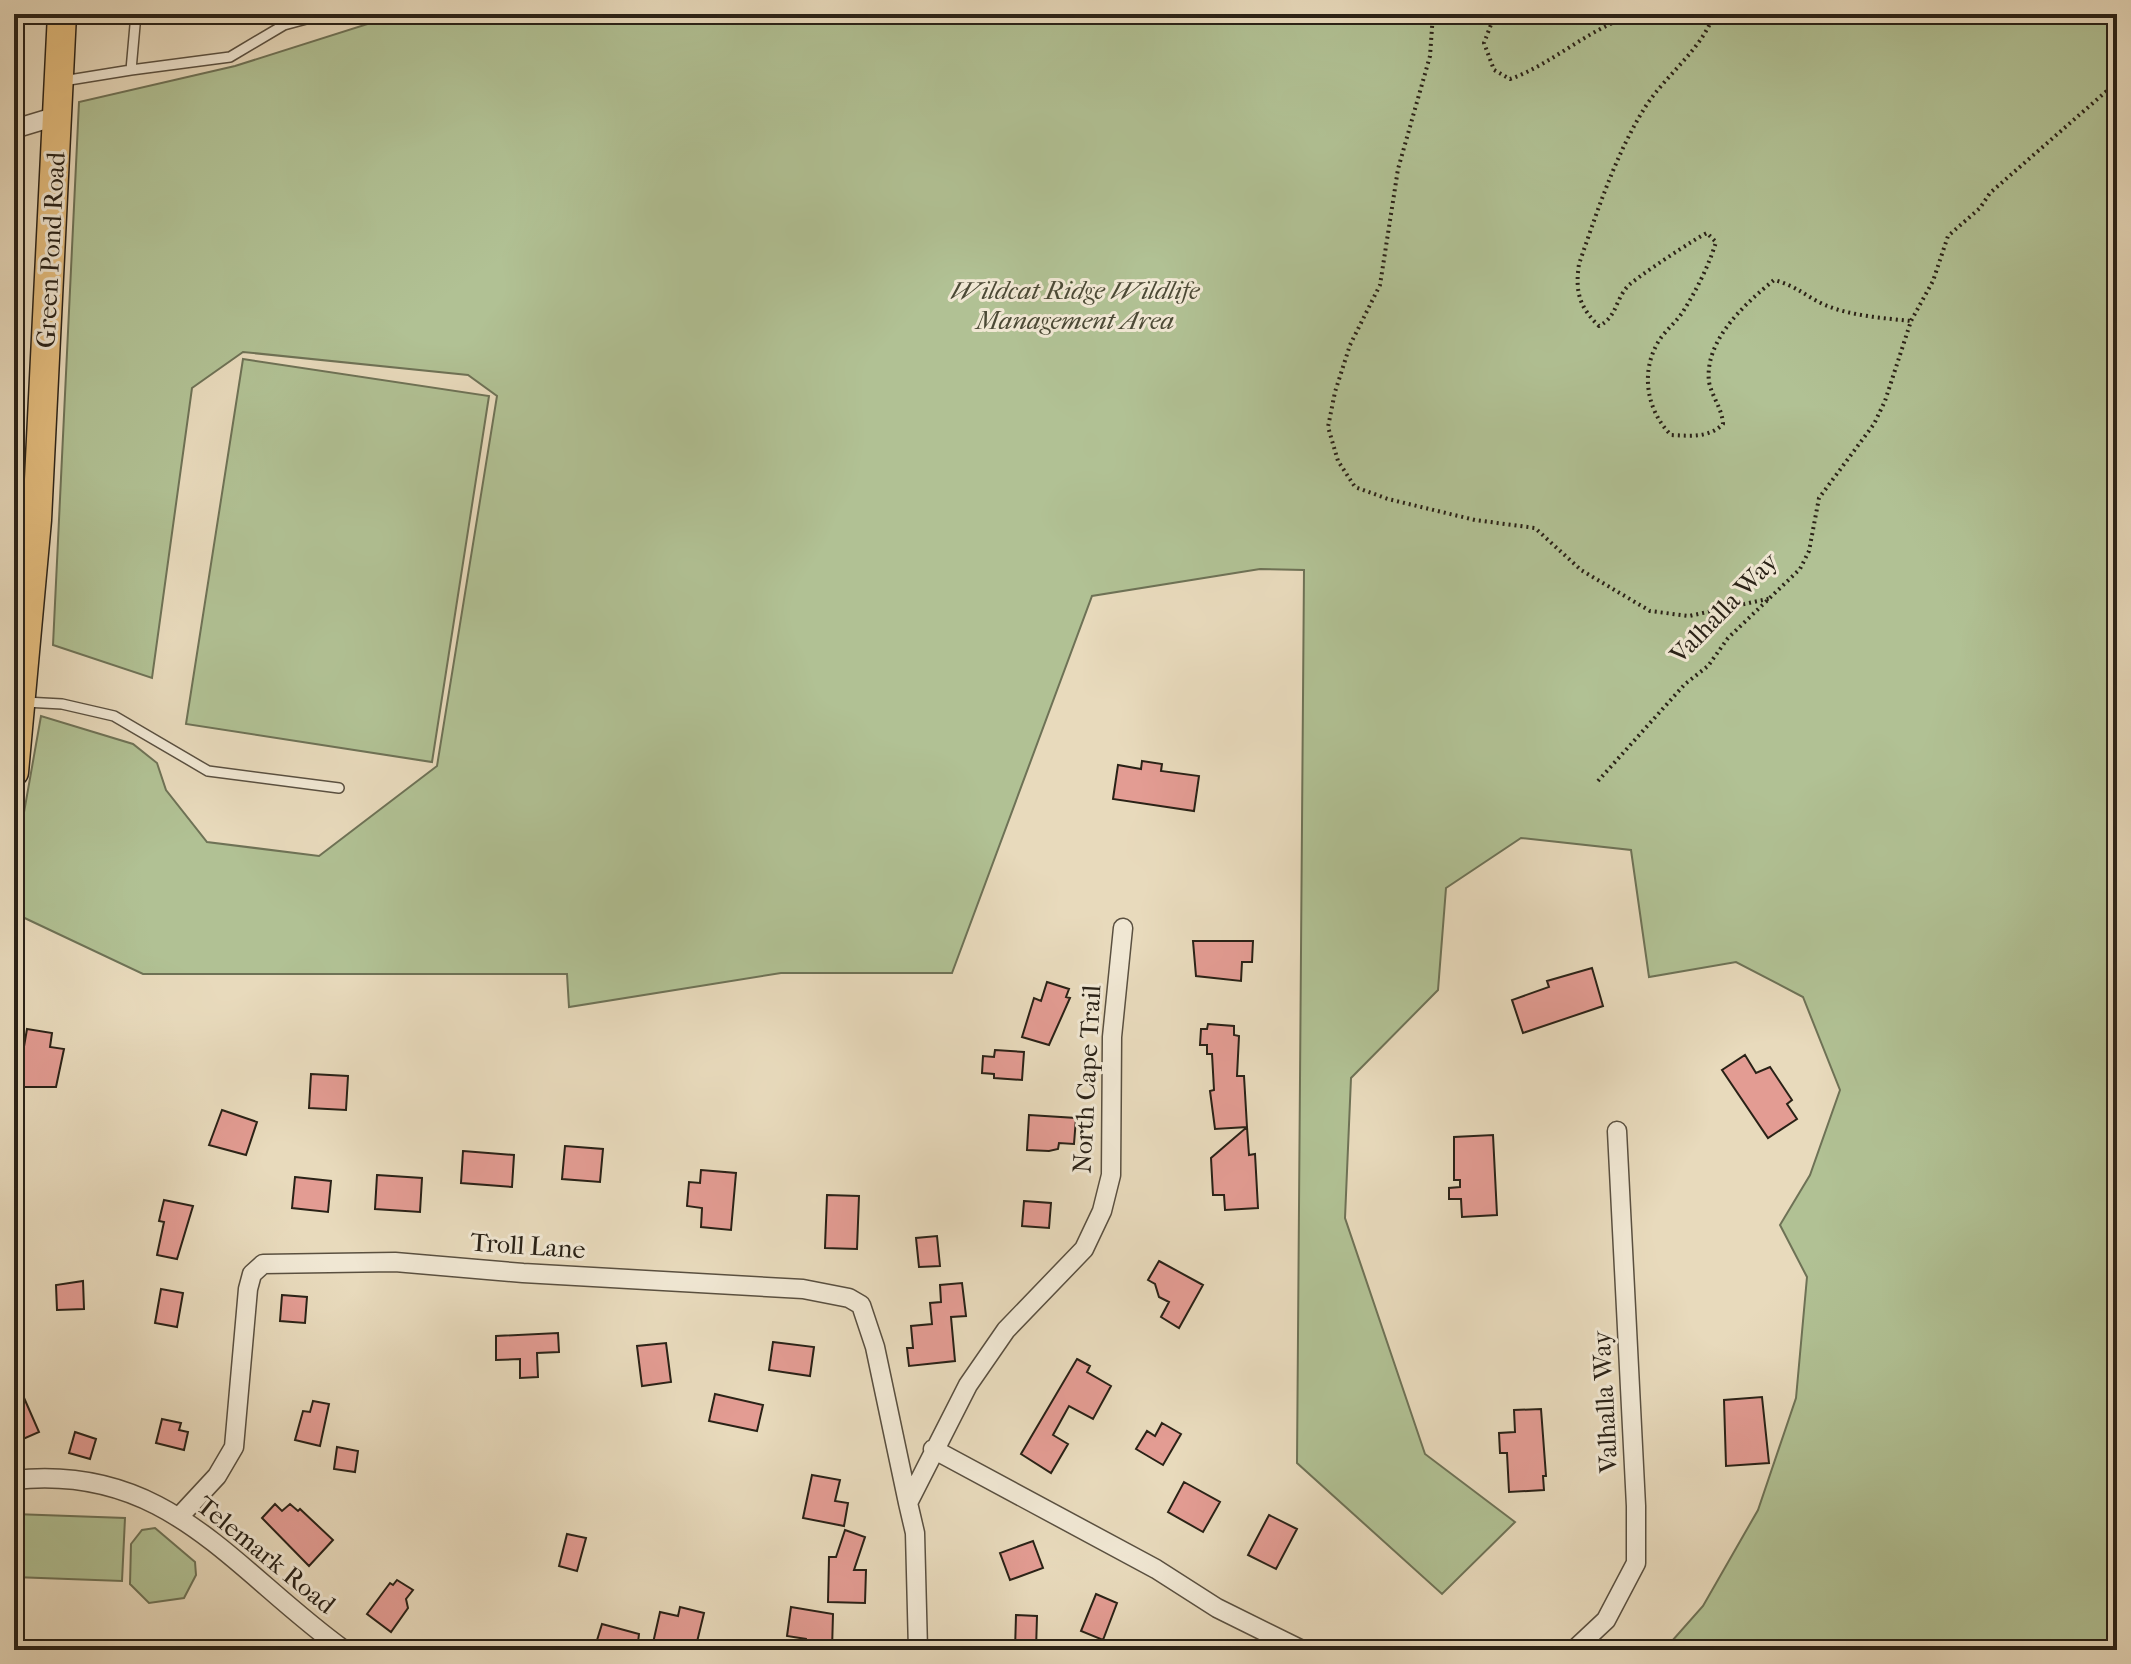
<svg xmlns="http://www.w3.org/2000/svg" width="2131" height="1664" font-family="'IM FELL French Canon',serif">
	<style>
		.green { fill: #b1c194; stroke: #6e7256; stroke-width: 2 }
		.building { fill: #e39c93; stroke: #2a2217; stroke-width: 2 }
		.lines { fill: none; stroke-linecap: round; stroke-linejoin: round }
		.lane-casing { stroke: #5a5040; stroke-width: 12 }
		.street-casing { stroke: #5a5040; stroke-width: 21 }
		.primary-casing { stroke: #2a2217; stroke-width: 31 }
		.path { stroke: #2a2217; stroke-width: 4; stroke-dasharray: 2 4; stroke-linecap: butt }
		.lane { stroke: #f0e7d3; stroke-width: 9 }
		.street { stroke: #f0e7d3; stroke-width: 18 }
		.primary { stroke: #e4bd7e; stroke-width: 28 }
		.labels { text-anchor: middle; dominant-baseline: central; stroke-width: 6; stroke-linejoin: round; paint-order: stroke }
		.street-label { font-size: 26px; fill: #2a2217; stroke: #f0e7d3 }
		.park-label { font-size: 26px; font-style: italic; fill: #4c4a36; stroke: #f0e7d3 }
	</style>
	<rect width="100%" height="100%" fill="#e8dabc"/>
	<filter id="stains"><feTurbulence type="fractalNoise" baseFrequency=".0025" numOctaves="4"/><feColorMatrix values="0 0 0 0 .2 0 0 0 0 .09 0 0 0 0 .02 0 0 0 .5 -.17"/></filter>
	<radialGradient id="worn" r=".72"><stop offset=".6" stop-color="#630" stop-opacity="0"/><stop offset="1" stop-color="#630" stop-opacity=".3"/></radialGradient>
	<path class="green" d="M 399,14 L 2117,14 L 2117,1650 L 1664,1650 L 1703,1606 L 1758,1510 L 1796,1398 L 1807,1277 L 1780,1225 L 1810,1175 L 1840,1090 L 1803,997 L 1736,962 L 1649,977 L 1631,850 L 1521,838 L 1446,888 L 1438,990 L 1351,1078 L 1345,1218 L 1425,1454 L 1515,1522 L 1442,1594 L 1297,1463 L 1304,570 L 1260,569 L 1092,596 L 952,973 L 781,973 L 569,1007 L 567,974 L 143,974 L 14,913 L 14,869 L 41,716 L 133,744 L 157,763 L 166,790 L 207,842 L 319,856 L 437,766 L 497,396 L 468,375 L 243,352 L 192,388 L 152,678 L 53,645 L 79,102 L 235,66 Z
		M 243,359 L 489,396 L 432,762 L 186,724 Z
		M 14,1514 L 125,1518 L 122,1581 L 14,1577 Z
		M 155,1528 L 195,1562 L 196,1575 L 184,1598 L 149,1603 L 130,1584 L 131,1544 L 142,1530 Z"/>
	<path class="building" d="M 1142,761 L 1162,764 L 1161,771 L 1199,776 L 1194,811 L 1113,799 L 1118,765 L 1141,769 Z
		M 1193,941 L 1253,941 L 1252,962 L 1242,962 L 1241,981 L 1196,976 Z
		M 1592,968 L 1603,1006 L 1523,1033 L 1512,1000 L 1549,987 L 1547,981 Z
		M 1047,982 L 1069,989 L 1066,997 L 1070,998 L 1049,1045 L 1022,1037 L 1034,998 L 1041,1001 Z
		M 1208,1024 L 1234,1026 L 1234,1035 L 1239,1036 L 1237,1076 L 1244,1076 L 1247,1127 L 1215,1129 L 1210,1091 L 1214,1090 L 1212,1054 L 1207,1054 L 1207,1045 L 1200,1045 L 1201,1029 L 1207,1029 Z
		M 27,1029 L 52,1033 L 50,1047 L 64,1049 L 56,1087 L 17,1087 Z
		M 995,1050 L 1024,1052 L 1022,1080 L 994,1078 L 994,1074 L 982,1073 L 983,1056 L 994,1057 Z
		M 1745,1055 L 1756,1073 L 1770,1067 L 1792,1100 L 1787,1104 L 1797,1119 L 1768,1138 L 1722,1070 Z
		M 311,1074 L 348,1076 L 346,1110 L 309,1108 Z
		M 222,1110 L 257,1122 L 246,1155 L 209,1145 Z
		M 1029,1115 L 1076,1118 L 1074,1144 L 1059,1143 L 1058,1149 L 1049,1151 L 1027,1150 Z
		M 1247,1127 L 1249,1155 L 1255,1154 L 1258,1208 L 1225,1210 L 1224,1195 L 1213,1195 L 1211,1158 Z
		M 1493,1135 L 1497,1215 L 1462,1217 L 1461,1199 L 1449,1199 L 1449,1188 L 1460,1187 L 1460,1180 L 1454,1180 L 1454,1137 Z
		M 565,1146 L 603,1149 L 600,1182 L 562,1179 Z
		M 463,1151 L 514,1155 L 512,1187 L 461,1183 Z
		M 701,1170 L 736,1173 L 731,1230 L 701,1227 L 702,1208 L 687,1206 L 689,1182 L 700,1183 Z
		M 377,1175 L 422,1178 L 420,1212 L 375,1209 Z
		M 295,1177 L 331,1181 L 328,1212 L 292,1208 Z
		M 827,1195 L 859,1196 L 857,1249 L 825,1248 Z
		M 164,1200 L 193,1206 L 177,1259 L 157,1255 L 164,1222 L 159,1221 Z
		M 1024,1201 L 1051,1203 L 1049,1228 L 1022,1226 Z
		M 937,1236 L 940,1266 L 919,1267 L 916,1238 Z
		M 1159,1261 L 1203,1285 L 1179,1328 L 1161,1317 L 1169,1302 L 1159,1297 L 1155,1284 L 1148,1280 Z
		M 83,1281 L 84,1309 L 57,1310 L 56,1285 Z
		M 962,1283 L 966,1316 L 951,1317 L 955,1361 L 909,1366 L 907,1348 L 913,1348 L 911,1326 L 932,1324 L 930,1303 L 941,1302 L 940,1285 Z
		M 161,1289 L 183,1293 L 177,1327 L 155,1323 Z
		M 282,1295 L 307,1297 L 305,1323 L 280,1321 Z
		M 558,1333 L 559,1352 L 537,1353 L 538,1377 L 520,1378 L 520,1359 L 496,1360 L 496,1336 Z
		M 773,1342 L 814,1347 L 810,1376 L 769,1370 Z
		M 666,1343 L 671,1382 L 642,1386 L 637,1346 Z
		M 1077,1359 L 1090,1366 L 1087,1372 L 1111,1386 L 1093,1419 L 1069,1406 L 1053,1435 L 1068,1444 L 1051,1473 L 1021,1454 Z
		M 14,1375 L 39,1432 L 14,1443 Z
		M 715,1394 L 763,1405 L 757,1431 L 709,1421 Z
		M 1762,1397 L 1769,1463 L 1726,1466 L 1724,1400 Z
		M 313,1401 L 329,1404 L 320,1446 L 295,1440 L 303,1411 L 310,1412 Z
		M 1541,1409 L 1546,1476 L 1543,1476 L 1544,1490 L 1509,1492 L 1507,1453 L 1500,1453 L 1499,1433 L 1515,1432 L 1514,1410 Z
		M 162,1419 L 181,1423 L 179,1430 L 188,1432 L 184,1450 L 156,1443 Z
		M 1162,1423 L 1181,1434 L 1163,1465 L 1136,1449 L 1147,1431 L 1155,1436 Z
		M 75,1432 L 96,1439 L 90,1459 L 69,1453 Z
		M 337,1447 L 358,1451 L 355,1472 L 334,1469 Z
		M 812,1475 L 840,1480 L 835,1501 L 848,1503 L 844,1526 L 803,1518 Z
		M 1184,1482 L 1220,1502 L 1203,1532 L 1168,1512 Z
		M 275,1504 L 282,1511 L 290,1504 L 298,1511 L 300,1509 L 333,1540 L 309,1566 L 262,1518 Z
		M 1269,1515 L 1297,1529 L 1276,1569 L 1248,1555 Z
		M 845,1530 L 865,1537 L 854,1570 L 866,1570 L 865,1603 L 828,1602 L 829,1557 L 836,1557 Z
		M 567,1534 L 586,1538 L 577,1571 L 559,1566 Z
		M 1033,1541 L 1043,1568 L 1010,1580 L 1000,1553 Z
		M 397,1580 L 413,1590 L 406,1599 L 408,1608 L 391,1632 L 367,1614 L 390,1583 L 393,1585 Z
		M 1096,1594 L 1117,1603 L 1103,1640 L 1081,1631 Z
		M 680,1607 L 704,1613 L 695,1650 L 653,1643 L 660,1612 L 678,1616 Z
		M 791,1607 L 833,1614 L 832,1650 L 809,1650 L 806,1639 L 787,1636 Z
		M 1016,1615 L 1037,1616 L 1036,1650 L 1015,1650 Z
		M 602,1624 L 639,1634 L 637,1650 L 594,1650 Z"/>
	<g class="lines">
		<g class="lane-casing">
			<path id="lane" d="M 279,14 L 284,25
				M 131,70 L 230,57 L 284,25 L 325,14
				M 63,81 L 131,70 L 136,14
				M 25,702 L 62,704 L 114,716 L 208,771 L 339,788"/>
		</g>
		<g class="street-casing">
			<path id="street" d="M 14,129 L 57,116
				M 933,1449 L 1156,1569 L 1217,1608 L 1302,1650
				M 14,1480 C 168,1463 233,1570 344,1650
				M 179,1517 L 217,1476 L 234,1447 L 248,1289 L 252,1274 L 263,1264 L 395,1262 L 523,1273 L 803,1289 L 849,1298 L 861,1305 L 875,1347 L 908,1503
				M 918,1650 L 915,1533 L 908,1503 L 968,1385 L 1006,1330 L 1084,1249 L 1102,1211 L 1111,1175 L 1112,1037 L 1123,928
				M 1574,1650 L 1606,1620 L 1636,1563 L 1636,1506 L 1617,1131"/>
		</g>
		<g class="primary-casing">
			<path id="primary" d="M 14,772 L 37,520 L 62,14"/>
		</g>
		<path class="path" d="M 1433,14 L 1430,56 L 1398,169 L 1380,285 L 1350,345 L 1335,392 L 1328,427 L 1338,461 L 1355,487 L 1388,499 L 1475,520 L 1535,528 L 1581,570 L 1650,611 L 1689,616 L 1772,598
			M 1495,14 L 1484,43 L 1494,70 L 1510,79 C 1554,64 1597,21 1641,14
			M 1714,14 C 1701,51 1664,76 1644,109 C 1615,156 1597,212 1579,264 C 1575,291 1579,307 1599,326 C 1617,317 1615,300 1628,286 C 1634,279 1699,236 1707,233 L 1716,242 C 1709,265 1697,289 1684,310 C 1677,322 1664,331 1657,344 C 1640,375 1648,412 1671,435 C 1691,436 1709,438 1723,424 C 1722,408 1712,397 1709,382 C 1704,340 1746,303 1774,280 C 1797,286 1805,296 1825,305 C 1851,316 1883,318 1911,321
			M 1598,781 L 1685,684 L 1708,666 L 1728,638 L 1800,569 L 1809,551 L 1819,498 L 1874,424 L 1885,401 L 1911,321 L 1933,281 L 1948,236 L 1980,208 L 1990,193 L 2117,82"/>
		<use href="#lane" class="lane"/>
		<use href="#street" class="street"/>
		<use href="#primary" class="primary"/>
	</g>
	<g class="labels">
		<g class="street-label">
			<text transform="translate(51 250) rotate(-87)">Green Pond Road</text>
			<text transform="translate(1724 608) rotate(-46)">Valhalla Way</text>
			<text transform="translate(1087 1079) rotate(-87)">North Cape Trail</text>
			<text transform="translate(528 1246) rotate(4)">Troll Lane</text>
			<text transform="translate(1605 1402) rotate(-93)">Valhalla Way</text>
			<text transform="translate(266 1555) rotate(39)">Telemark Road</text>
		</g>
		<g class="park-label">
			<text x="1075" y="290">Wildcat Ridge Wildlife<tspan x="1075" dy="30">Management Area</tspan></text>
		</g>
	</g>
	<rect width="2131" height="1664" fill="none" stroke="#e8dabc" stroke-width="48"/>
	<rect x="16" y="16" width="2099" height="1632" fill="none" stroke="#2a2217" stroke-width="4"/>
	<rect x="24" y="24" width="2083" height="1616" fill="none" stroke="#2a2217" stroke-width="2"/>
	<rect width="100%" height="100%" filter="url(#stains)"/>
	<rect width="100%" height="100%" fill="url(#worn)"/>
</svg>
